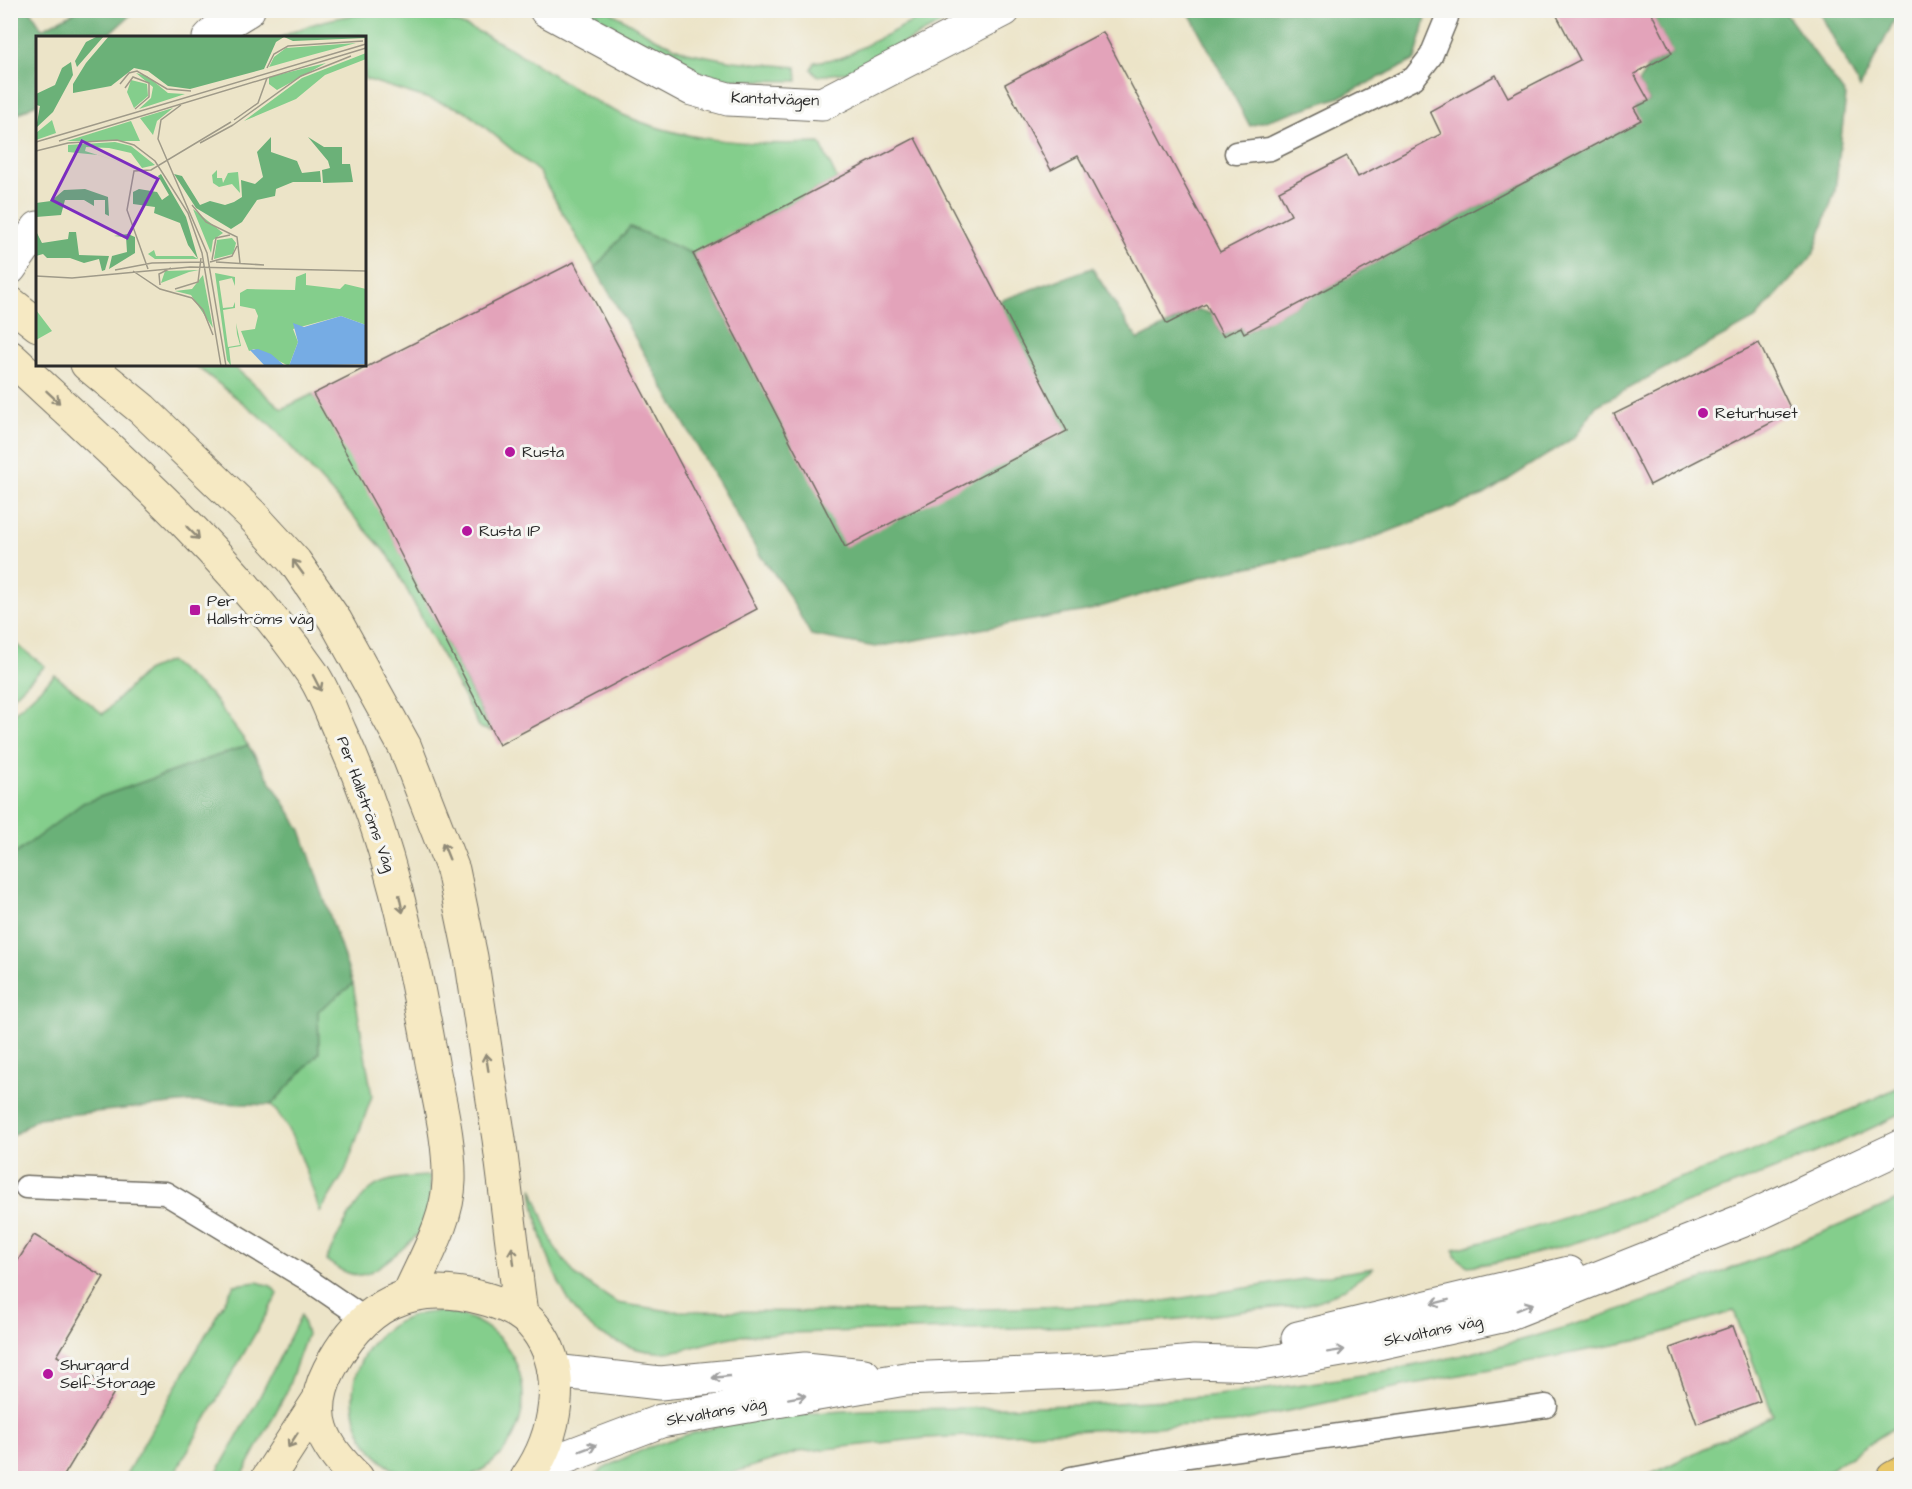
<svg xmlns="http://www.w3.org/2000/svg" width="1912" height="1489" font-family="'Architects Daughter',sans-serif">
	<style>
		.green { fill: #84ce8c; stroke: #587c5c; stroke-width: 1.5 }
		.forest { fill: #6bb178; stroke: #4b6e52; stroke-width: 1.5 }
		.building { fill: #e3a3ba }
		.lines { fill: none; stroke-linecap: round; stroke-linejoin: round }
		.service-casing { stroke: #6f6c62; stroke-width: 25 }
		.minor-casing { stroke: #6f6c62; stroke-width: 35 }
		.tertiary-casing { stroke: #6f6c62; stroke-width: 35 }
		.secondary-casing { stroke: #6f6c62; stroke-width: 35 }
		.motorway-casing { stroke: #6f6c62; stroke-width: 35 }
		.service { stroke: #fff; stroke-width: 22 }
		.minor { stroke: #fff; stroke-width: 33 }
		.tertiary { stroke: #fff; stroke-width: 33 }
		.secondary { stroke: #f6e9c3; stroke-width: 33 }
		.motorway { stroke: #e9c769; stroke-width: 33 }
		.oneway { stroke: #908a77 }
		.oneway2 { stroke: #a0a0a0 }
		.poi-dot { fill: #b5179e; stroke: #f6f6f2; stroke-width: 2 }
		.labels { text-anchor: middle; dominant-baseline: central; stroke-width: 6; stroke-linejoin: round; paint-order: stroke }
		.street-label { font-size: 16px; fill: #2b2b2b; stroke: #f6f6f2 }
		.poi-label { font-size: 16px; fill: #2b2b2b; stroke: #f6f6f2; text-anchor: start }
		.inset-road { fill: none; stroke: #9f9a89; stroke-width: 1.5 }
		.view { fill: #7b2cbf; fill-opacity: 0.15; stroke: #7b2cbf; stroke-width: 3 }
		.inset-edge { fill: none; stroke: #2b2b2b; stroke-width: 3 }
	</style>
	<rect width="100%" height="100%" fill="#f6f6f2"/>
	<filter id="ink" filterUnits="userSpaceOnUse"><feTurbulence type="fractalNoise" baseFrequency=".0167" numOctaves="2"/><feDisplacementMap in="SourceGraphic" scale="12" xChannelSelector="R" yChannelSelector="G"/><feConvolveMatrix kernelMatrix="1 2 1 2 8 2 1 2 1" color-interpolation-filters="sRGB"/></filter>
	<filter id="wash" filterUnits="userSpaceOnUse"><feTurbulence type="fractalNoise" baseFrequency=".008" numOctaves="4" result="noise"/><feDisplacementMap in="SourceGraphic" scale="24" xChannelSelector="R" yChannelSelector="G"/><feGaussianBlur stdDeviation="1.35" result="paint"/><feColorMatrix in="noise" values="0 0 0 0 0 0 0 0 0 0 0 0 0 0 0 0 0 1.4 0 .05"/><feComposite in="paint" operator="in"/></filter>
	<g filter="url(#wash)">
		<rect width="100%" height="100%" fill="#ece4c8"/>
		<path class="green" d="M 399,11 C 421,15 444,17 465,26 C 513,45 554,78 599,103 C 667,141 744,146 820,143 L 837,179 L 693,254 L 630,227 L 595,268 L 539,172 L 464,110 L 365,79 L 364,38 L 280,38 C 321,17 354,14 399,11 Z
			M 576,11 L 609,11 L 653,37 L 686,52 L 733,61 L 796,67 L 797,81 L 737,80 L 691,71 Z
			M 933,11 L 965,11 L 849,72 L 817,76 L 811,69 L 815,62 L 841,58 Z
			M 195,365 L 232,365 L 282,409 L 313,394 L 343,439 L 491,731 L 480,728 L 389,556 L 272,426 Z
			M 10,640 L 45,666 L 11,699 L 10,699 Z
			M 169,661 L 211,695 L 248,745 L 83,803 L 11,857 L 11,716 L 55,675 L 103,714 L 146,671 Z
			M 353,984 L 372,1096 L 345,1172 L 320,1212 C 309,1179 295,1130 271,1105 L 319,1053 L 318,1011 Z
			M 1901,1086 L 1901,1114 C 1828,1150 1754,1178 1678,1206 C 1609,1232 1542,1258 1468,1266 L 1455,1256 L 1454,1249 C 1512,1236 1567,1217 1623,1198 C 1719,1166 1811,1130 1901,1086 Z
			M 430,1176 C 431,1192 432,1211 423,1227 C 416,1239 379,1270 365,1274 C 350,1278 337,1268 326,1260 C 336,1240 353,1203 371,1189 C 385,1177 413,1177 430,1176 Z
			M 532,1188 L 554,1246 L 576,1276 L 617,1303 L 670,1311 L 902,1312 L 1151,1303 L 1374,1268 C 1358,1280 1340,1293 1321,1300 C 1298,1309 1268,1307 1244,1311 C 1105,1332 964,1327 823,1332 C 793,1333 761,1333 732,1337 C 708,1341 686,1352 661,1352 C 643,1352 622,1345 606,1337 C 562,1317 536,1232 532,1188 Z
			M 1901,1198 L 1901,1423 L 1817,1478 L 1643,1478 L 1773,1415 L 1734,1311 L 1640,1340 L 1398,1387 L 1233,1423 L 926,1438 L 798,1452 L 716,1478 L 588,1478 C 702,1407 842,1410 972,1408 C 1053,1406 1136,1404 1217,1395 C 1322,1383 1429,1367 1532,1337 C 1615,1314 1696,1283 1776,1251 C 1818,1234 1861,1218 1901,1198 Z
			M 257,1282 L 271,1286 L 278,1294 L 172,1478 L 124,1478 L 234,1285 Z
			M353 1397a85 85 0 1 1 170 0a85 85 0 1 1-170 0Z
			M 301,1315 L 307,1334 L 286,1393 L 241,1478 L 214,1478 L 257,1402 Z"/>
		<path class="forest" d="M 11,10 L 31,11 L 42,29 L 77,11 L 135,11 L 106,37 L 38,38 L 37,103 L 11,118 Z
			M 1425,10 L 1427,14 L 1415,60 L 1340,97 L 1250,126 L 1188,11 Z
			M 1650,11 L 1784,11 L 1846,96 L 1835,191 L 1813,255 L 1755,319 L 1596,406 L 1575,437 L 1484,495 L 1351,546 L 1210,575 L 1086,611 L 875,647 L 811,635 L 782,584 L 759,554 L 595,268 L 630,227 L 693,254 L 846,546 L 999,301 L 1092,268 L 1138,340 L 1197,309 L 1212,314 L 1223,336 L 1241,327 L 1244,333 L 1640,120 L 1634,108 L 1649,101 L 1639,83 L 1648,66 L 1672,53 Z
			M 1819,11 L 1899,11 L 1860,88 Z
			M 248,745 L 301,830 L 353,984 L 318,1011 L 319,1053 L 271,1105 L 190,1102 L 38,1118 L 11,1137 L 11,857 L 83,803 Z"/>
		<g id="blocks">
			<path class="building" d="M 1554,10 L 1650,10 L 1672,53 L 1634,74 L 1649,101 L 1634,108 L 1641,120 L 1244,333 L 1241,327 L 1223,336 L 1206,304 L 1167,324 L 1078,156 L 1051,170 L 1005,84 L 1103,32 L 1220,252 L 1291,215 L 1279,191 L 1314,173 L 1347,156 L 1358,177 L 1441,134 L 1430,111 L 1496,75 L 1508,97 L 1580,60 Z
				M 915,138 L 1067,431 L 845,547 L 693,254 Z
				M 574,262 L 757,609 L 499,745 L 378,510 L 313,394 Z
				M 1759,343 L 1792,412 L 1650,485 L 1614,414 Z
				M 34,1235 L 104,1277 L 57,1356 L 115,1391 L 62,1479 L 25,1479 L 10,1470 L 10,1273 Z
				M 1733,1326 L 1760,1401 L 1697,1424 L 1670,1348 Z"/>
		</g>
	</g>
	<g filter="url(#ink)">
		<use href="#blocks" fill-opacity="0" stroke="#6f6c62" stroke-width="1.5"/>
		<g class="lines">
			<g class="service-casing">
				<path id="service" d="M 1236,153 L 1270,149 L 1414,78 L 1431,56 L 1447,17 L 1447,10
					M 26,1187 L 165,1193 L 304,1277 L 364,1318
					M 1071,1478 L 1188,1456 L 1546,1406"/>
			</g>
			<g class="minor-casing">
				<path id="minor" d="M 546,10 L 692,89 L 728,99 L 822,104 L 1004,10
					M 209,38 L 220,27 L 248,10
					M 10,268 L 38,228"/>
			</g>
			<g class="tertiary-casing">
				<path id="tertiary" d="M 1298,1338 L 1569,1273
					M 554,1371 L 660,1383 L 805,1369 L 864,1375
					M 534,1469 L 661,1421 L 905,1379 L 1099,1371 L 1194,1362 L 1260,1364 L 1365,1346 L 1502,1316 L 1749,1218 L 1902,1146"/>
			</g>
			<g class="secondary-casing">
				<path id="secondary" d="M 10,303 L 38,325
					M 10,357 C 116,455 229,553 312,673 C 324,690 331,712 340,732 C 388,835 411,945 431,1057 C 438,1097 450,1139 449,1181 C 448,1220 425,1258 409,1294
					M 87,364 L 142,409 L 251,514 L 295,562 L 335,620 L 405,747 L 453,870 L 471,957 L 499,1139 L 521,1314
					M 268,1478 L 318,1401
					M 357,1478 C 323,1446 306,1415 329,1370 C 362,1305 410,1279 482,1298 C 501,1303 524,1312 536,1329 C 569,1372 556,1437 527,1478"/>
			</g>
			<g class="motorway-casing">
				<path id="motorway" d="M 1893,1478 L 1902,1473"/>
			</g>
			<use href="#service" class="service"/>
			<use href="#minor" class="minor"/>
			<use href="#tertiary" class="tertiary"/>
			<use href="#secondary" class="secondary"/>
			<use href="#motorway" class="motorway"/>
		</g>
		<defs><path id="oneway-shaft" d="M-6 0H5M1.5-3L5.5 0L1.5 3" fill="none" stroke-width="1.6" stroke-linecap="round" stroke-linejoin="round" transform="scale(1.5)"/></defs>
		<g class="oneway">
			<use href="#oneway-shaft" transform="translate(53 397) rotate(43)"/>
			<use href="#oneway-shaft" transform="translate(193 533) rotate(45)"/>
			<use href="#oneway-shaft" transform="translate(298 567) rotate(-126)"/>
			<use href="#oneway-shaft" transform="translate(317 683) rotate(63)"/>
			<use href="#oneway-shaft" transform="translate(446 851) rotate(-112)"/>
			<use href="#oneway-shaft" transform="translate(401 904) rotate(78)"/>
			<use href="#oneway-shaft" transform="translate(487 1062) rotate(-99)"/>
			<use href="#oneway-shaft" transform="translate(513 1256) rotate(-97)"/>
			<use href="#oneway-shaft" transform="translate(293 1440) rotate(123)"/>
		</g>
		<g class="oneway2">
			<use href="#oneway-shaft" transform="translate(1440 1302) rotate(166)"/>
			<use href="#oneway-shaft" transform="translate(1525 1307) rotate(-22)"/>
			<use href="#oneway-shaft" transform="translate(1336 1351) rotate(-9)"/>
			<use href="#oneway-shaft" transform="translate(721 1377) rotate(174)"/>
			<use href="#oneway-shaft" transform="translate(797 1397) rotate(-10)"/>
			<use href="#oneway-shaft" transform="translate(588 1448) rotate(-21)"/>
		</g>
	</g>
	<g class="poi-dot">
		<circle cx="1703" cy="413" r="6"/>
		<circle cx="510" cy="452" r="6"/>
		<circle cx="467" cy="531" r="6"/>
		<rect x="189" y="604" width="12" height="12" rx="3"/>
		<circle cx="48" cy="1374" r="6"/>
	</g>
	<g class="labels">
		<g class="street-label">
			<text transform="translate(775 99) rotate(2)">Kantatvägen</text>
			<text transform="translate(366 804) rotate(70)">Per Hallströms Väg</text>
			<text transform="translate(1433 1331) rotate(-12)">Skvaltans väg</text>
			<text transform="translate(716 1412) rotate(-10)">Skvaltans väg</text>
		</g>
		<g class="poi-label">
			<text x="1715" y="413">Returhuset</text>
			<text x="522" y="452">Rusta</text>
			<text x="479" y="531">Rusta IP</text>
			<text x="207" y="601">Per<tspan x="207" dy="18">Hallströms väg</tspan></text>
			<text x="60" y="1365">Shurgard<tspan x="60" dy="18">Self-Storage</tspan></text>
		</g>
	</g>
	<g transform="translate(36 36)">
		<rect width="330" height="330" fill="#ece4c8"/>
		<path d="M 320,7 L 279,18 L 233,31 L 238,21 L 250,12 ZM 330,17 L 330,23 L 289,39 L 260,63 L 208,85 L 266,42 ZM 290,27 L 241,54 L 233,48 L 233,41 ZM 100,37 L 111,40 L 132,57 L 149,58 L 103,73 L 115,62 L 117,51 ZM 95,44 L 111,48 L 112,60 L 98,72 L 91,56 ZM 137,72 L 121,85 L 117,99 L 104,82 ZM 16,84 L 20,97 L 0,104 L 0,97 ZM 95,85 L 104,105 L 31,105 ZM 79,106 L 95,110 L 119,129 L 106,132 L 95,117 L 73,112 L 50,111 L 49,115 L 100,131 L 62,119 L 32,116 L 32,109 ZM 181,134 L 181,142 L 186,142 L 187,147 L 192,137 L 202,136 L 204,157 L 196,148 L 183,151 L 177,147 L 176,139 ZM 157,173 L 187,197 L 177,204 L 175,217 ZM 196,202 L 200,207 L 197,218 L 178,223 L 181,204 ZM 118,214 L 120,220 L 157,220 L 162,223 L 119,223 L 112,218 ZM 163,234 L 153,236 L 125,247 L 129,235 ZM 179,237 L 199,241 L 199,250 L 196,242 L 183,245 L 187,272 L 197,271 L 199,266 L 199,272 L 187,274 L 192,311 L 204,309 L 201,298 L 200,287 L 205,310 L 193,312 L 195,330 L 191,324 ZM 270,237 L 270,249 L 304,253 L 309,248 L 330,253 L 330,289 L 305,280 L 257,293 L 262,306 L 253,330 L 218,313 L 213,315 L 205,295 L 219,293 L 222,280 L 219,273 L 204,270 L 204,257 L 211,253 L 259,254 L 260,241 ZM 167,239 L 177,292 L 155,259 L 139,255 L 156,253 ZM 0,274 L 16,295 L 0,304 Z" fill="#84ce8c"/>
		<path d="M 62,0 L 68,0 L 41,31 L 39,25 L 50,6 ZM 73,0 L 330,0 L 330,2 L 257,5 L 248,1 L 240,6 L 228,33 L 154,53 L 132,50 L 112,35 L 98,32 L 75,50 L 37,57 L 37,48 L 50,27 ZM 35,26 L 37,39 L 17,76 L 0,92 L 4,70 L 0,69 L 0,58 L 19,49 L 26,32 ZM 235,101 L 235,116 L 261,125 L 266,137 L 284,135 L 285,146 L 257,146 L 240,153 L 239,160 L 221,164 L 206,186 L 195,193 L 160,172 L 138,138 L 146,140 L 164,169 L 174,165 L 189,169 L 198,166 L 206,161 L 205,144 L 219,148 L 227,141 L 221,116 ZM 272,101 L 288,111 L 306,111 L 306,128 L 314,128 L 317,146 L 287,147 L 286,134 L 294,132 L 292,125 ZM 125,138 L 150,181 L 162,223 L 152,209 L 144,187 L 118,177 L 119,171 L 97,168 L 97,156 L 103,153 L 121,156 L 126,164 L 133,159 L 122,140 ZM 49,153 L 72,161 L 73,180 L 69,178 L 69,164 L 58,164 L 58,170 L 48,164 L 29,164 L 25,179 L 0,181 L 0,167 L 15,165 L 28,154 ZM 0,195 L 6,207 L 32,203 L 33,196 L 40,196 L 43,219 L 73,220 L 69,234 L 66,235 L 63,223 L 48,227 L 34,222 L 11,222 L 7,218 L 0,220 ZM 92,198 L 99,201 L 99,217 L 73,233 L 76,220 L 91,216 L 90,201 L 78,200 Z" fill="#6bb178"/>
		<path d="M 305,280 L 330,289 L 330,328 L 253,330 L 262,306 L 257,287 L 268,291 ZM 222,313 L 235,318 L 249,330 L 228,329 L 214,314 Z" fill="#76ace4"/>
		<path class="inset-road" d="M 231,32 L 238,18 L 252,10 L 327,5M 84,48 L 93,37 L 101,35 L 131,53 L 155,55M 89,52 L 97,41 L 113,47 L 113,61 L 99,73M 145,69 L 125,84 L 122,103 L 171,217 L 190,330M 198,84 L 222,67 L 231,42M 197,89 L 265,40 L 315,20M 23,105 L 330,12M 0,106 L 330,8M 164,107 L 197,89M 0,115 L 32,107 L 81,104 L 98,109 L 119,125 L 152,177 L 166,217 L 185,330M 156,169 L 170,186 L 201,201 L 204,227M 176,224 L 180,202 L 194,199M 174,226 L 196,220 L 201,210M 180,226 L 228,229M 112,233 L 91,174 L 98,135 L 115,134 L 195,86M 79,234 L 116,227 L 168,226M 97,235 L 124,253 L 156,262 L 167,274 L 177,299M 0,240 L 36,242 L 154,231 L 330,235M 124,249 L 123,238 L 135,232M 139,253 L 162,246 L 165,222"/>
		<path class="view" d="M 46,105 L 122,143 L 91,202 L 16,164 Z"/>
		<rect width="330" height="330" class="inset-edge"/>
	</g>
	<rect width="1912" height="1489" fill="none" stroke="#f6f6f2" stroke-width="36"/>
</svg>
